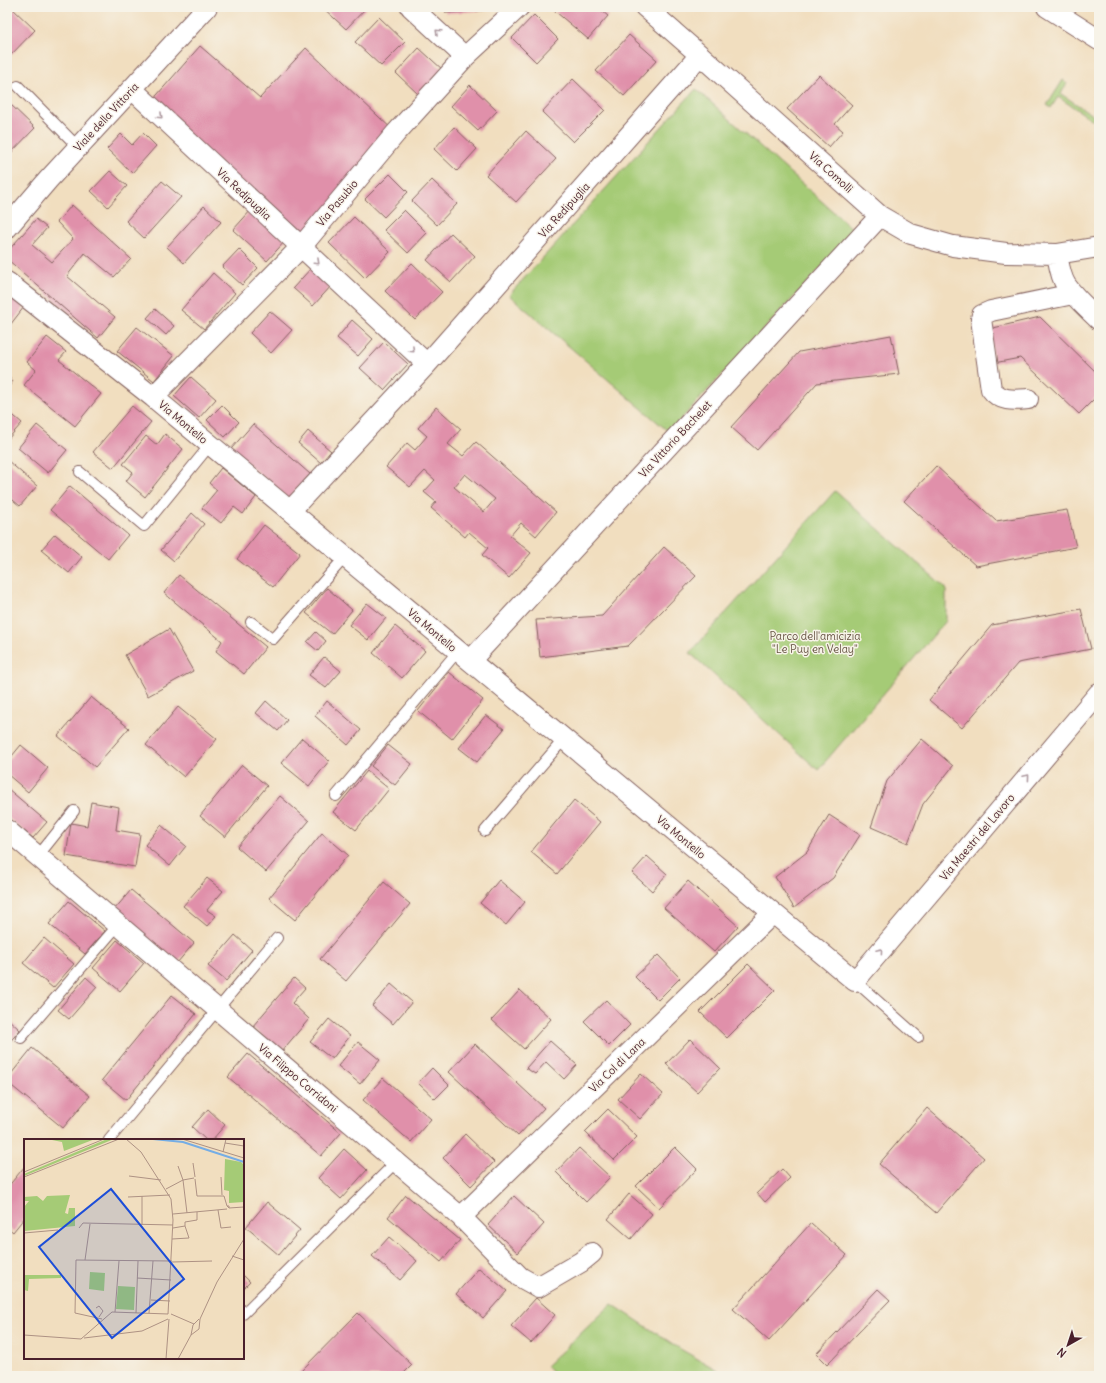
<svg xmlns="http://www.w3.org/2000/svg" width="1106" height="1383" font-family="Delius,sans-serif">
	<style>
		.green { fill: #a5cb76; stroke: #787550 }
		.building { fill: #e090aa; fill-rule: evenodd }
		.lines { fill: none; stroke-linecap: round; stroke-linejoin: round }
		.lane-casing { stroke: #84625f; stroke-width: 12 }
		.street-casing { stroke: #84625f; stroke-width: 22 }
		.lane { stroke: #fff; stroke-width: 10 }
		.street { stroke: #fff; stroke-width: 20 }
		.oneway { stroke: #ae9aa0 }
		.labels { text-anchor: middle; dominant-baseline: central; stroke-width: 3; stroke-linejoin: round; paint-order: stroke }
		.street-label { font-size: 11px; fill: #4a1f2b; stroke: #f7f3e8 }
		.park-label { font-size: 11px; fill: #655342; stroke: #f7f3e8 }
		.inset-river { fill: none; stroke: #75ade5; stroke-width: 2 }
		.inset-road { fill: none; stroke: #ae9284; stroke-width: 1 }
		.view { fill: #1d4ed8; fill-opacity: 0.15; stroke: #1d4ed8; stroke-width: 2 }
		.inset-edge { fill: none; stroke: #4a1f2b; stroke-width: 2 }
	</style>
	<rect width="100%" height="100%" fill="#f7f3e8"/>
	<filter id="ink" filterUnits="userSpaceOnUse"><feTurbulence type="fractalNoise" baseFrequency=".025" numOctaves="2"/><feDisplacementMap in="SourceGraphic" scale="8" xChannelSelector="R" yChannelSelector="G"/><feConvolveMatrix kernelMatrix="1 2 1 2 8 2 1 2 1" color-interpolation-filters="sRGB"/></filter>
	<filter id="wash" filterUnits="userSpaceOnUse"><feTurbulence type="fractalNoise" baseFrequency=".012" numOctaves="4" result="noise"/><feDisplacementMap in="SourceGraphic" scale="16" xChannelSelector="R" yChannelSelector="G"/><feGaussianBlur stdDeviation="0.9" result="paint"/><feColorMatrix in="noise" values="0 0 0 0 0 0 0 0 0 0 0 0 0 0 0 0 0 1.4 0 .05"/><feComposite in="paint" operator="in"/></filter>
	<g filter="url(#wash)">
		<rect width="100%" height="100%" fill="#f1debf"/>
		<path class="green" d="M 1063,80 L 1067,83 L 1061,94 L 1099,119 L 1099,124 L 1058,97 L 1051,108 L 1047,105 Z
			M 696,89 L 855,231 L 669,432 L 509,295 Z
			M 835,491 L 946,588 L 946,621 L 818,770 L 690,653 Z
			M 612,1304 L 682,1350 L 728,1376 L 555,1376 L 546,1366 Z"/>
		<g id="blocks">
			<path class="building" d="M 7,7 L 11,7 L 35,30 L 7,59 Z
				M 322,7 L 367,7 L 346,29 Z
				M 445,7 L 491,7 L 491,10 L 446,13 Z
				M 550,7 L 597,7 L 608,16 L 588,39 Z
				M 534,15 L 558,39 L 536,62 L 512,38 Z
				M 379,17 L 405,42 L 381,66 L 355,42 Z
				M 629,35 L 657,60 L 624,96 L 596,71 Z
				M 200,46 L 260,98 L 306,48 L 396,133 L 301,247 L 150,103 Z
				M 419,48 L 443,70 L 419,95 L 396,73 Z
				M 819,75 L 852,105 L 835,124 L 843,131 L 829,147 L 787,109 Z
				M 573,79 L 605,110 L 573,142 L 542,112 Z
				M 470,85 L 497,111 L 478,131 L 451,106 Z
				M 7,101 L 35,128 L 7,157 Z
				M 454,127 L 477,149 L 457,171 L 434,149 Z
				M 526,131 L 556,159 L 516,202 L 486,175 Z
				M 143,133 L 156,146 L 132,173 L 107,149 L 121,134 L 132,145 Z
				M 110,171 L 127,186 L 108,207 L 91,191 Z
				M 390,174 L 408,192 L 384,217 L 365,199 Z
				M 432,180 L 457,204 L 437,225 L 412,201 Z
				M 162,181 L 181,197 L 144,238 L 126,221 Z
				M 72,205 L 131,259 L 114,277 L 85,253 L 67,276 L 115,317 L 98,338 L 7,259 L 7,252 L 36,219 L 47,228 L 32,245 L 52,262 L 73,239 L 57,222 Z
				M 204,206 L 221,222 L 184,263 L 167,247 Z
				M 252,209 L 286,240 L 267,261 L 233,230 Z
				M 404,210 L 427,233 L 408,253 L 384,230 Z
				M 354,217 L 390,252 L 365,278 L 329,243 Z
				M 451,233 L 475,256 L 451,282 L 427,260 Z
				M 239,249 L 258,268 L 242,285 L 222,267 Z
				M 412,263 L 442,292 L 415,320 L 385,291 Z
				M 312,267 L 332,285 L 313,306 L 293,288 Z
				M 213,273 L 235,293 L 204,329 L 181,310 Z
				M 7,294 L 24,307 L 7,329 Z
				M 155,309 L 174,326 L 166,335 L 147,318 Z
				M 270,311 L 292,330 L 271,353 L 250,333 Z
				M 1040,317 L 1099,375 L 1099,394 L 1079,414 L 1020,358 L 994,363 L 989,329 Z
				M 352,320 L 373,339 L 358,356 L 337,338 Z
				M 137,327 L 174,356 L 154,381 L 117,351 Z
				M 891,335 L 899,374 L 817,383 L 757,450 L 731,427 L 799,352 Z
				M 47,337 L 66,352 L 59,360 L 101,394 L 75,426 L 24,385 L 36,370 L 27,362 Z
				M 384,342 L 408,364 L 384,390 L 360,368 Z
				M 7,376 L 13,381 L 7,389 Z
				M 191,377 L 216,399 L 199,418 L 174,396 Z
				M 222,405 L 239,422 L 225,437 L 207,420 Z
				M 132,406 L 151,422 L 113,468 L 93,452 Z
				M 436,407 L 461,429 L 448,444 L 463,456 L 476,442 L 556,512 L 536,536 L 521,523 L 510,536 L 531,553 L 509,578 L 482,555 L 488,548 L 469,532 L 465,537 L 431,508 L 436,502 L 424,492 L 435,480 L 425,471 L 410,487 L 386,467 L 407,443 L 415,450 L 427,436 L 418,428 ZM 465,474 L 495,499 L 484,512 L 454,487 Z
				M 7,410 L 22,423 L 7,440 Z
				M 253,424 L 310,474 L 288,499 L 231,449 Z
				M 37,425 L 67,450 L 48,473 L 18,448 Z
				M 308,431 L 331,451 L 321,463 L 298,443 Z
				M 165,434 L 183,449 L 145,497 L 126,481 L 133,472 L 123,464 L 146,436 L 157,445 Z
				M 7,460 L 37,486 L 20,506 L 7,495 Z
				M 936,466 L 996,521 L 1067,510 L 1076,547 L 976,566 L 904,501 Z
				M 221,468 L 256,497 L 243,514 L 234,507 L 221,523 L 202,508 L 217,490 L 209,483 Z
				M 70,486 L 128,535 L 108,559 L 50,510 Z
				M 192,513 L 204,524 L 174,561 L 161,550 Z
				M 264,525 L 300,553 L 273,587 L 237,559 Z
				M 55,534 L 82,557 L 69,573 L 41,550 Z
				M 664,547 L 696,576 L 628,646 L 540,657 L 536,620 L 602,616 Z
				M 179,575 L 266,647 L 244,674 L 216,651 L 222,641 L 164,593 Z
				M 327,588 L 352,610 L 332,634 L 306,613 Z
				M 367,603 L 386,618 L 368,640 L 349,625 Z
				M 1081,609 L 1091,649 L 1018,663 L 962,728 L 929,700 L 992,625 Z
				M 395,626 L 425,651 L 402,678 L 373,653 Z
				M 169,629 L 193,671 L 148,696 L 125,655 Z
				M 316,632 L 326,641 L 318,651 L 307,642 Z
				M 324,657 L 341,671 L 326,688 L 309,675 Z
				M 449,672 L 483,700 L 452,739 L 418,711 Z
				M 91,697 L 129,728 L 95,767 L 58,736 Z
				M 266,701 L 287,720 L 278,731 L 256,713 Z
				M 327,701 L 361,730 L 348,745 L 315,716 Z
				M 178,707 L 217,739 L 184,777 L 146,745 Z
				M 486,715 L 504,729 L 477,762 L 459,748 Z
				M 302,738 L 329,761 L 309,786 L 281,763 Z
				M 922,739 L 953,766 L 923,804 L 908,843 L 871,827 L 887,781 Z
				M 21,745 L 48,768 L 28,792 L 7,774 L 7,762 Z
				M 388,745 L 412,764 L 395,785 L 371,766 Z
				M 242,765 L 267,786 L 225,837 L 200,816 Z
				M 367,771 L 389,789 L 356,830 L 333,812 Z
				M 7,788 L 47,822 L 33,838 L 7,817 Z
				M 280,796 L 309,821 L 266,872 L 237,847 Z
				M 574,800 L 600,822 L 557,874 L 531,852 Z
				M 91,802 L 119,807 L 116,830 L 140,834 L 135,867 L 66,856 L 71,823 L 87,826 Z
				M 829,815 L 860,835 L 833,878 L 794,908 L 775,877 L 807,852 Z
				M 161,825 L 186,846 L 170,866 L 145,845 Z
				M 322,833 L 348,855 L 295,920 L 269,898 Z
				M 647,856 L 667,874 L 652,891 L 632,873 Z
				M 207,878 L 223,891 L 207,910 L 216,916 L 207,926 L 183,906 Z
				M 499,880 L 525,902 L 506,925 L 480,903 Z
				M 688,881 L 738,926 L 714,952 L 664,908 Z
				M 384,882 L 410,904 L 346,981 L 320,959 Z
				M 131,890 L 194,943 L 177,963 L 114,910 Z
				M 69,901 L 105,931 L 85,954 L 49,924 Z
				M 235,935 L 252,950 L 226,981 L 208,966 Z
				M 44,938 L 74,964 L 53,988 L 23,963 Z
				M 117,940 L 144,963 L 120,991 L 93,968 Z
				M 658,955 L 680,978 L 658,1000 L 635,977 Z
				M 748,964 L 775,990 L 727,1038 L 700,1012 Z
				M 86,977 L 97,987 L 69,1019 L 58,1010 Z
				M 294,978 L 305,988 L 292,1003 L 309,1019 L 281,1052 L 252,1027 Z
				M 391,984 L 412,1002 L 393,1024 L 372,1006 Z
				M 520,990 L 551,1019 L 524,1049 L 492,1020 Z
				M 172,995 L 196,1014 L 126,1100 L 102,1080 Z
				M 606,1000 L 630,1025 L 609,1046 L 584,1021 Z
				M 7,1018 L 20,1030 L 7,1045 Z
				M 329,1019 L 350,1036 L 332,1059 L 310,1042 Z
				M 690,1039 L 720,1068 L 697,1092 L 666,1064 Z
				M 550,1041 L 577,1065 L 564,1079 L 546,1062 L 535,1074 L 526,1068 Z
				M 358,1042 L 380,1060 L 360,1084 L 338,1066 Z
				M 475,1044 L 544,1108 L 518,1136 L 449,1072 Z
				M 32,1048 L 90,1096 L 63,1128 L 7,1082 L 7,1079 Z
				M 248,1054 L 341,1133 L 321,1156 L 228,1077 Z
				M 432,1068 L 449,1085 L 435,1099 L 418,1083 Z
				M 641,1074 L 663,1094 L 640,1119 L 618,1099 Z
				M 383,1078 L 431,1119 L 411,1142 L 363,1100 Z
				M 927,1108 L 984,1158 L 936,1213 L 879,1164 Z
				M 208,1109 L 225,1125 L 212,1140 L 206,1140 L 192,1127 Z
				M 608,1109 L 637,1137 L 614,1160 L 585,1132 Z
				M 465,1134 L 494,1162 L 471,1186 L 443,1158 Z
				M 675,1147 L 697,1169 L 659,1208 L 636,1186 Z
				M 579,1148 L 610,1177 L 586,1202 L 556,1172 Z
				M 344,1149 L 367,1170 L 341,1199 L 318,1178 Z
				M 25,1166 L 25,1217 L 13,1232 L 7,1227 L 7,1188 Z
				M 782,1169 L 790,1178 L 765,1202 L 757,1193 Z
				M 629,1194 L 652,1214 L 631,1239 L 608,1219 Z
				M 406,1195 L 460,1240 L 441,1262 L 388,1217 Z
				M 514,1196 L 544,1224 L 518,1253 L 488,1225 Z
				M 267,1202 L 300,1230 L 279,1255 L 246,1227 Z
				M 811,1223 L 847,1255 L 769,1341 L 733,1309 Z
				M 389,1237 L 417,1261 L 400,1280 L 372,1256 Z
				M 479,1268 L 507,1291 L 483,1318 L 456,1294 Z
				M 243,1275 L 250,1282 L 243,1289 Z
				M 878,1289 L 890,1300 L 827,1365 L 816,1354 Z
				M 536,1298 L 555,1315 L 531,1343 L 511,1326 Z
				M 358,1313 L 412,1365 L 401,1376 L 302,1376 L 299,1373 Z"/>
		</g>
	</g>
	<g filter="url(#ink)">
		<use href="#blocks" fill-opacity="0" stroke="#84625f" stroke-width="1"/>
		<g class="lines">
			<g class="lane-casing">
				<path id="lane" d="M 18,86 L 78,147
					M 80,472 L 144,526 L 210,445
					M 251,622 L 273,639 L 345,557
					M 336,796 L 458,651
					M 485,831 L 564,739
					M 38,856 L 74,811
					M 855,981 L 918,1037
					M 21,1038 L 118,925
					M 109,1140 L 277,938
					M 243,1314 L 396,1162"/>
			</g>
			<g class="street-casing">
				<path id="street" d="M 411,7 L 465,57
					M 645,7 L 700,55 L 880,216 L 911,234 L 953,246 L 1006,253 L 1057,254 L 1099,247
					M 1047,7 L 1099,40
					M 132,89 L 427,364
					M 7,228 L 48,180 L 207,7
					M 1057,254 C 1059,264 1060,276 1066,285 C 1075,298 1088,309 1099,320
					M 7,282 L 153,397 L 855,981 L 1099,693
					M 153,397 L 301,247 L 396,133 L 465,57 L 519,7
					M 1028,399 C 1015,400 1000,402 991,389 L 981,319 L 982,315 L 991,311 L 1073,294
					M 290,511 L 427,364 L 700,55
					M 470,661 L 880,216
					M 7,830 L 461,1217 L 520,1277 L 538,1287 L 581,1262 L 592,1253
					M 461,1217 L 773,913"/>
			</g>
			<use href="#lane" class="lane"/>
			<use href="#street" class="street"/>
		</g>
		<defs><path id="oneway-chevron" d="M-2-3.5L2.5 0L-2 3.5" fill="none" stroke-width="1.6" stroke-linecap="round" stroke-linejoin="round"/></defs>
		<g class="oneway">
			<use href="#oneway-chevron" transform="translate(438 32) rotate(-137)"/>
			<use href="#oneway-chevron" transform="translate(160 116) rotate(43)"/>
			<use href="#oneway-chevron" transform="translate(317 262) rotate(43)"/>
			<use href="#oneway-chevron" transform="translate(412 350) rotate(43)"/>
			<use href="#oneway-chevron" transform="translate(1027 777) rotate(-50)"/>
			<use href="#oneway-chevron" transform="translate(880 951) rotate(-50)"/>
		</g>
	</g>
	<g class="labels">
		<g class="street-label">
			<text transform="translate(106 117) rotate(-47)">Viale della Vittoria</text>
			<text transform="translate(831 172) rotate(42)">Via Comolli</text>
			<text transform="translate(244 194) rotate(43)">Via Redipuglia</text>
			<text transform="translate(337 203) rotate(-50)">Via Pasubio</text>
			<text transform="translate(564 210) rotate(-48)">Via Redipuglia</text>
			<text transform="translate(183 422) rotate(40)">Via Montello</text>
			<text transform="translate(675 439) rotate(-47)">Via Vittorio Bachelet</text>
			<text transform="translate(432 630) rotate(40)">Via Montello</text>
			<text transform="translate(681 837) rotate(40)">Via Montello</text>
			<text transform="translate(977 837) rotate(-50)">Via Maestri del Lavoro</text>
			<text transform="translate(617 1065) rotate(-44)">Via Col di Lana</text>
			<text transform="translate(298 1078) rotate(40)">Via Filippo Corridoni</text>
		</g>
		<g class="park-label">
			<text x="815" y="636">Parco dell'amicizia<tspan x="815" dy="13">"Le Puy en Velay"</tspan></text>
		</g>
	</g>
	<g transform="translate(24 1139)">
		<rect width="220" height="220" fill="#f1debf"/>
		<path d="M 71,0 L 40,12 L 38,3 L 28,1 ZM 83,0 L 90,0 L 0,37 L 0,35 ZM 201,20 L 217,23 L 220,26 L 220,63 L 205,64 L 205,52 L 200,51 ZM 46,56 L 41,74 L 44,75 L 45,69 L 51,69 L 51,87 L 0,92 L 0,68 L 5,62 L 0,62 L 0,58 L 13,57 L 19,62 L 23,57 ZM 66,133 L 81,134 L 80,152 L 65,150 ZM 0,136 L 37,136 L 37,139 L 5,140 L 4,152 L 0,151 ZM 94,147 L 111,148 L 110,171 L 92,170 Z" fill="#a5cb76"/>
		<path class="inset-river" d="M 129,0 L 159,3 L 220,23"/>
		<path class="inset-road" d="M 102,0 L 117,13 L 147,60 L 149,81 L 144,175M 158,0 L 220,19M 201,4 L 220,7M 199,13 L 202,0M 169,24 L 171,38M 154,27 L 159,41 L 163,74M 0,33 L 80,0M 105,37 L 137,41M 0,38 L 95,0M 197,38 L 198,56M 171,40 L 173,57 L 200,57 L 203,67M 142,50 L 159,41 L 170,39M 118,57 L 118,86M 104,58 L 146,56M 205,69 L 203,67 L 205,67 L 205,69 L 220,68M 194,71 L 197,89 L 207,88M 149,75 L 203,70M 55,89 L 59,84 L 149,86M 149,89 L 161,87 L 161,83 L 173,81 L 173,73M 0,94 L 34,91M 148,100 L 165,99 L 161,87M 208,117 L 220,121M 61,121 L 66,85M 148,123 L 188,122M 113,139 L 147,141M 127,161 L 146,162M 72,169 L 75,167 L 79,172 L 75,178M 91,173 L 95,122M 112,174 L 114,122M 125,174 L 129,122M 147,175 L 170,185M 78,180 L 51,174 L 52,121 L 148,122M 0,196 L 57,200 L 88,173 L 144,175M 167,196 L 175,190 L 176,180 L 193,143 L 220,100M 60,199 L 118,192 L 144,180M 142,220 L 145,180M 154,220 L 167,196 L 169,186 L 175,180"/>
		<path class="view" d="M 87,50 L 160,140 L 88,199 L 15,108 Z"/>
		<rect width="220" height="220" class="inset-edge"/>
	</g>
	<rect width="1106" height="1383" fill="none" stroke="#f7f3e8" stroke-width="24"/>
	<g transform="translate(1068 1345) rotate(219)" stroke="#f7f3e8" stroke-width="3" paint-order="stroke">
	<path d="M0-3L7 15L0 10L-7 15Z" fill="#4a1f2b"/>
	<text y="-6" font-size="11" font-weight="bold" text-anchor="middle" fill="#4a1f2b">N</text>
	</g>
</svg>
